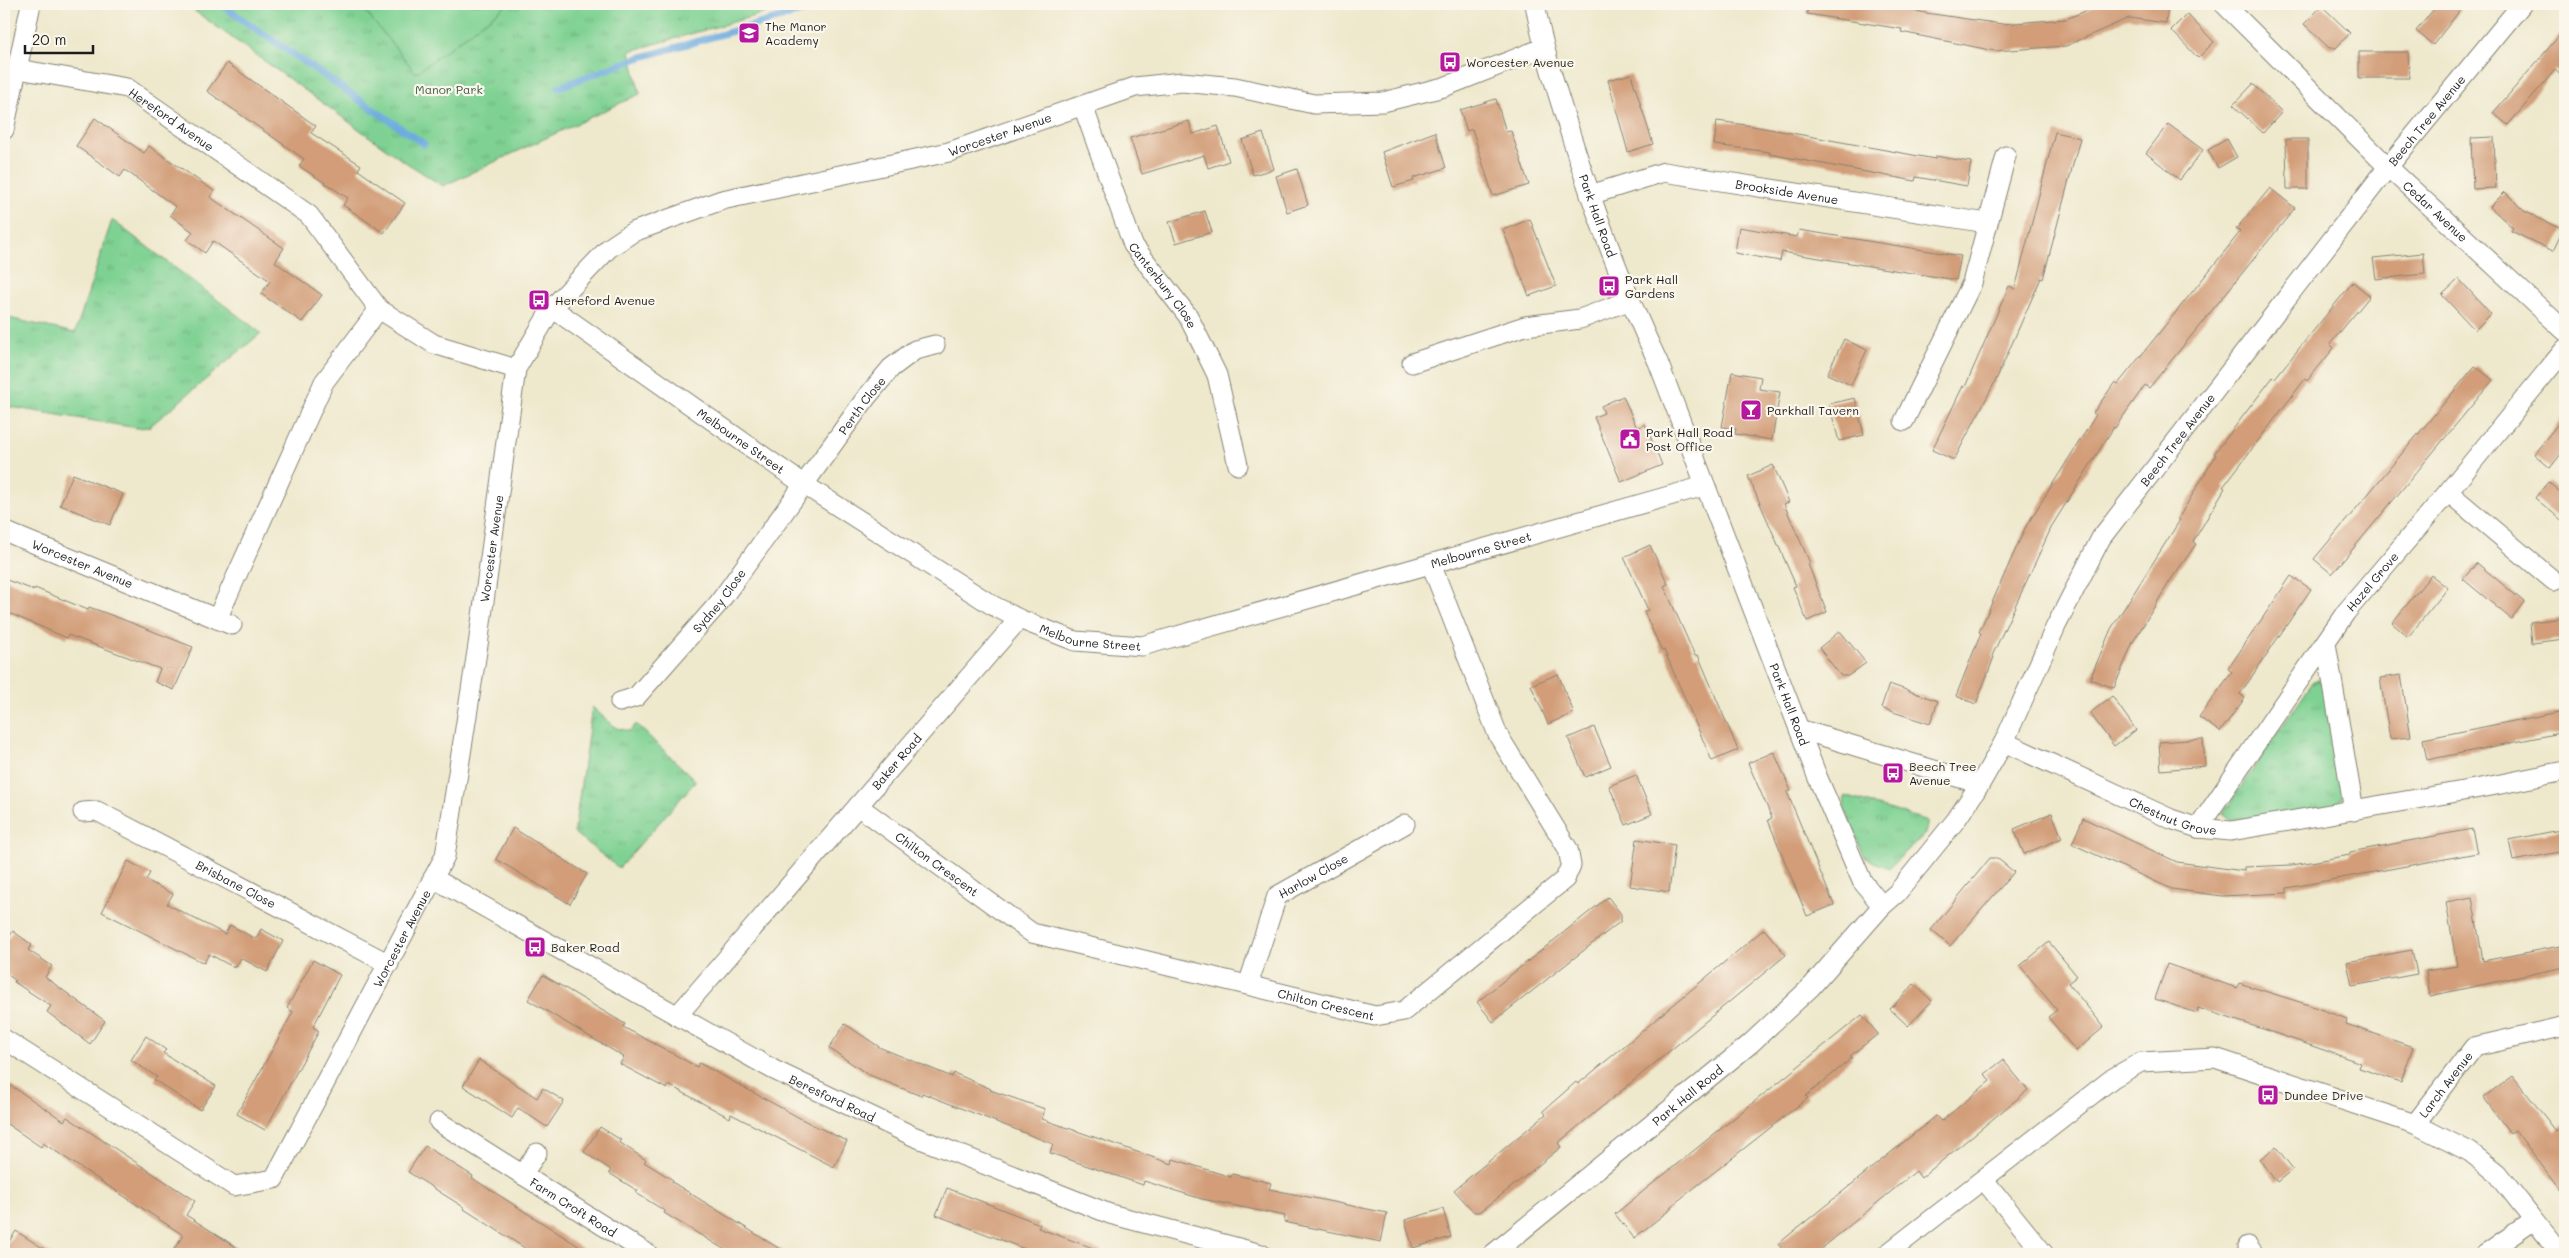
<svg xmlns="http://www.w3.org/2000/svg" width="2569" height="1258" font-family="Mali,sans-serif">
	<style>
		.grass { fill: url(#grass-tufts); stroke: #4d7657 }
		.garden { fill: #7ed192; stroke: #4d7657 }
		.lines { fill: none; stroke-linecap: round; stroke-linejoin: round }
		.stream { stroke: #6dabdf; stroke-width: 7 }
		.building { fill: #d29d78 }
		.street-casing { stroke: #858274; stroke-width: 21 }
		.street { stroke: #fff; stroke-width: 19 }
		.labels { text-anchor: middle; dominant-baseline: central; stroke-width: 4.5; stroke-linejoin: round; paint-order: stroke }
		.poi-label { font-size: 12px; fill: #1c1c1c; stroke: #fbf7ec; text-anchor: start }
		.park-label { font-size: 12px; fill: #3e5b45; stroke: #fbf7ec }
		.street-label { font-size: 12px; fill: #1c1c1c; stroke: #fbf7ec }
	</style>
	<defs>
		<pattern id="grass-tufts" width="24" height="20" patternUnits="userSpaceOnUse" patternTransform="scale(1.25)"><rect width="24" height="20" fill="#7ed192"/><path d="M3 7l-1-3M5 7V3M7 7l1-3M15 17l-1-3M17 17v-4M19 17l1-3" fill="none" stroke="#6cb37d"/></pattern>
	</defs>
	<rect width="100%" height="100%" fill="#fbf7ec"/>
	<filter id="ink" filterUnits="userSpaceOnUse"><feTurbulence type="fractalNoise" baseFrequency=".02" numOctaves="2"/><feDisplacementMap in="SourceGraphic" scale="10" xChannelSelector="R" yChannelSelector="G"/><feConvolveMatrix kernelMatrix="1 2 1 2 8 2 1 2 1" color-interpolation-filters="sRGB"/></filter>
	<filter id="wash" filterUnits="userSpaceOnUse"><feTurbulence type="fractalNoise" baseFrequency=".0096" numOctaves="4" result="noise"/><feDisplacementMap in="SourceGraphic" scale="20" xChannelSelector="R" yChannelSelector="G"/><feGaussianBlur stdDeviation="1.12" result="paint"/><feColorMatrix in="noise" values="0 0 0 0 0 0 0 0 0 0 0 0 0 0 0 0 0 1.4 0 .05"/><feComposite in="paint" operator="in"/></filter>
	<g filter="url(#wash)">
		<rect width="100%" height="100%" fill="#eee8cc"/>
		<path class="grass" d="M 185,4 L 797,4 L 630,51 L 640,94 L 443,186 L 399,158 Z
			M 112,220 L 261,333 L 149,427 L 137,428 L 4,406 L 4,317 L 75,333 Z
			M 2319,680 L 2325,684 L 2344,791 L 2340,802 L 2331,807 L 2230,821 L 2223,813 L 2313,681 Z
			M 592,707 L 616,728 L 630,731 L 636,724 L 696,781 L 619,868 L 574,833 Z
			M 1845,796 L 1928,821 L 1925,834 L 1889,868 L 1865,858 L 1844,808 Z"/>
		<path class="garden" d="M 359,4 L 508,4 L 416,73 Z"/>
		<g class="lines">
			<path class="stream" d="M 220,4 L 424,144
				M 559,87 L 635,59 L 829,4"/>
		</g>
		<g id="blocks">
			<path class="building" d="M 1808,4 L 1883,4 L 1926,13 L 2002,24 L 2066,19 L 2102,4 L 2168,4 L 2166,23 L 2129,18 L 2066,46 L 1995,51 L 1901,32 L 1902,29 L 1807,14 Z
				M 2438,4 L 2465,4 L 2433,45 L 2416,31 Z
				M 2322,6 L 2350,33 L 2336,48 L 2329,48 L 2304,24 Z
				M 2187,14 L 2214,42 L 2198,58 L 2171,30 Z
				M 2565,29 L 2565,79 L 2555,70 L 2508,125 L 2493,113 Z
				M 2359,52 L 2408,52 L 2409,78 L 2359,78 Z
				M 227,63 L 316,126 L 311,133 L 361,165 L 358,170 L 405,203 L 384,233 L 343,205 L 348,198 L 299,166 L 304,159 L 207,91 Z
				M 1631,74 L 1653,144 L 1628,152 L 1608,80 Z
				M 2253,84 L 2282,112 L 2263,133 L 2233,105 Z
				M 1496,99 L 1506,132 L 1511,131 L 1529,185 L 1493,196 L 1472,129 L 1467,131 L 1460,110 Z
				M 95,118 L 144,153 L 149,146 L 214,191 L 210,197 L 284,248 L 275,262 L 322,295 L 302,322 L 261,294 L 270,281 L 213,241 L 205,253 L 187,240 L 193,232 L 170,215 L 176,207 L 125,170 L 120,177 L 76,146 Z
				M 1189,121 L 1193,134 L 1218,126 L 1229,161 L 1208,168 L 1204,155 L 1142,174 L 1130,138 Z
				M 1717,121 L 1753,126 L 1935,159 L 1935,156 L 1971,162 L 1967,186 L 1916,177 L 1915,181 L 1769,154 L 1770,152 L 1714,145 Z
				M 2168,124 L 2203,150 L 2180,180 L 2146,153 Z
				M 1435,132 L 1446,168 L 1413,178 L 1414,181 L 1393,187 L 1382,152 Z
				M 2055,132 L 2080,138 L 2043,279 L 2041,278 L 1996,380 L 1954,460 L 1932,450 L 1963,386 L 1965,387 L 2009,286 L 2015,289 Z
				M 1263,133 L 1274,169 L 1253,175 L 1242,140 Z
				M 2494,137 L 2496,188 L 2473,189 L 2471,138 Z
				M 2227,139 L 2237,157 L 2218,168 L 2208,150 Z
				M 2286,139 L 2308,139 L 2308,189 L 2287,189 Z
				M 1297,169 L 1308,205 L 1287,212 L 1276,176 Z
				M 2270,188 L 2295,208 L 2149,388 L 2145,385 L 2115,428 L 2114,427 L 2053,524 L 1992,656 L 1994,657 L 1976,704 L 1956,696 L 1981,633 L 1979,632 L 2025,528 L 2096,415 L 2093,413 L 2115,382 L 2118,384 L 2205,276 L 2240,232 L 2236,229 Z
				M 2505,192 L 2524,211 L 2563,230 L 2553,251 L 2511,231 L 2513,228 L 2490,207 Z
				M 1205,211 L 1212,232 L 1176,243 L 1169,222 Z
				M 1530,219 L 1556,286 L 1529,296 L 1503,230 Z
				M 1739,227 L 1797,237 L 1799,230 L 1961,256 L 1956,280 L 1782,252 L 1780,261 L 1735,253 Z
				M 2423,253 L 2425,274 L 2376,279 L 2373,258 Z
				M 2459,279 L 2491,314 L 2475,330 L 2442,295 Z
				M 2353,282 L 2370,296 L 2330,344 L 2334,348 L 2307,381 L 2305,379 L 2223,487 L 2225,488 L 2193,542 L 2196,544 L 2170,581 L 2133,642 L 2114,688 L 2090,679 L 2111,629 L 2180,520 L 2178,519 L 2216,455 L 2214,454 L 2273,377 L 2275,378 Z
				M 1844,339 L 1867,350 L 1851,385 L 1827,374 Z
				M 2475,366 L 2493,380 L 2332,574 L 2314,559 Z
				M 1732,372 L 1761,377 L 1759,389 L 1780,392 L 1772,440 L 1735,434 L 1736,429 L 1722,427 Z
				M 1623,396 L 1637,428 L 1645,424 L 1662,465 L 1621,482 L 1594,417 L 1604,413 L 1601,406 Z
				M 1855,398 L 1864,435 L 1839,441 L 1829,404 Z
				M 2565,415 L 2565,449 L 2550,468 L 2534,454 Z
				M 1773,465 L 1789,502 L 1784,504 L 1810,563 L 1808,564 L 1827,612 L 1807,621 L 1793,587 L 1796,586 L 1748,476 Z
				M 73,474 L 123,494 L 110,525 L 60,505 Z
				M 2548,482 L 2565,496 L 2565,523 L 2535,498 Z
				M 1650,545 L 1668,584 L 1664,586 L 1695,656 L 1698,655 L 1738,750 L 1712,761 L 1664,650 L 1662,651 L 1644,612 L 1648,610 L 1624,557 Z
				M 2477,563 L 2524,602 L 2511,619 L 2463,579 Z
				M 2431,575 L 2448,588 L 2408,637 L 2392,623 Z
				M 2291,576 L 2311,589 L 2240,694 L 2245,698 L 2220,732 L 2199,717 L 2232,672 L 2228,669 Z
				M 4,579 L 34,590 L 35,588 L 88,610 L 89,607 L 119,618 L 193,647 L 174,690 L 155,682 L 160,669 L 68,635 L 67,638 L 4,611 Z
				M 2565,618 L 2565,639 L 2532,643 L 2530,622 Z
				M 1840,631 L 1866,663 L 1848,676 L 1841,676 L 1819,648 Z
				M 1558,674 L 1574,713 L 1548,724 L 1531,685 Z
				M 2401,675 L 2411,737 L 2390,739 L 2380,678 Z
				M 1889,684 L 1938,701 L 1930,724 L 1881,708 Z
				M 2112,696 L 2136,730 L 2114,746 L 2090,713 Z
				M 2559,712 L 2564,732 L 2427,760 L 2423,739 Z
				M 1594,727 L 1611,766 L 1585,777 L 1568,738 Z
				M 2203,739 L 2205,766 L 2161,770 L 2159,742 Z
				M 1774,752 L 1791,791 L 1787,792 L 1834,905 L 1807,916 L 1768,820 L 1772,818 L 1748,763 Z
				M 1636,775 L 1652,814 L 1626,825 L 1609,786 Z
				M 2052,813 L 2062,838 L 2024,854 L 2014,829 Z
				M 2083,818 L 2177,862 L 2244,871 L 2244,867 L 2292,865 L 2317,861 L 2350,855 L 2350,852 L 2472,829 L 2477,853 L 2287,888 L 2287,893 L 2222,896 L 2172,889 L 2072,844 Z
				M 513,828 L 587,874 L 570,904 L 496,859 Z
				M 2565,829 L 2565,851 L 2513,861 L 2509,840 Z
				M 1637,839 L 1675,845 L 1669,892 L 1630,886 Z
				M 1990,858 L 1997,858 L 2014,872 L 1950,946 L 1931,930 Z
				M 128,861 L 150,873 L 146,880 L 173,894 L 167,904 L 199,921 L 225,934 L 230,925 L 256,939 L 261,929 L 283,941 L 267,972 L 241,958 L 235,968 L 209,954 L 204,963 L 102,912 Z
				M 1608,897 L 1621,914 L 1621,921 L 1493,1022 L 1477,1002 Z
				M 2472,897 L 2483,961 L 2565,945 L 2565,967 L 2430,996 L 2426,971 L 2457,966 L 2446,902 Z
				M 1764,929 L 1786,955 L 1558,1143 L 1561,1147 L 1523,1178 L 1480,1212 L 1474,1212 L 1454,1190 L 1546,1114 L 1543,1111 L 1576,1082 L 1578,1084 L 1623,1047 Z
				M 13,931 L 32,945 L 28,950 L 52,966 L 45,977 L 105,1021 L 90,1044 L 47,1012 L 51,1006 L 14,982 L 15,980 L 4,972 L 4,945 Z
				M 2049,942 L 2077,976 L 2068,983 L 2104,1027 L 2076,1051 L 2048,1017 L 2057,1010 L 2020,966 Z
				M 2412,950 L 2417,974 L 2352,986 L 2347,962 Z
				M 313,960 L 340,975 L 313,1027 L 319,1031 L 265,1130 L 237,1114 L 293,1012 L 287,1008 Z
				M 2167,964 L 2237,988 L 2239,983 L 2306,1004 L 2347,1019 L 2346,1024 L 2413,1047 L 2401,1082 L 2359,1068 L 2361,1063 L 2269,1031 L 2198,1008 L 2197,1013 L 2155,999 Z
				M 543,975 L 625,1024 L 623,1027 L 670,1052 L 697,1067 L 699,1063 L 809,1123 L 847,1141 L 834,1167 L 731,1114 L 730,1118 L 669,1085 L 667,1089 L 620,1064 L 624,1057 L 528,1000 Z
				M 1914,984 L 1932,1001 L 1908,1026 L 1890,1009 Z
				M 1862,1015 L 1878,1034 L 1850,1056 L 1852,1058 L 1806,1096 L 1808,1098 L 1670,1207 L 1672,1208 L 1634,1238 L 1615,1214 Z
				M 845,1024 L 881,1048 L 952,1077 L 954,1073 L 991,1089 L 990,1090 L 1045,1109 L 1042,1119 L 1172,1164 L 1173,1159 L 1231,1177 L 1232,1174 L 1271,1183 L 1269,1189 L 1387,1213 L 1381,1242 L 1284,1222 L 1285,1216 L 1202,1199 L 1144,1181 L 1143,1185 L 1050,1153 L 1053,1144 L 922,1093 L 921,1096 L 867,1074 L 829,1048 Z
				M 146,1036 L 166,1050 L 163,1053 L 216,1086 L 200,1110 L 154,1080 L 157,1077 L 131,1060 Z
				M 479,1060 L 537,1098 L 543,1088 L 564,1101 L 547,1127 L 518,1108 L 512,1118 L 463,1086 Z
				M 2003,1060 L 2028,1090 L 1921,1178 L 1916,1171 L 1815,1254 L 1786,1254 L 1778,1244 L 1936,1116 L 1941,1121 L 1955,1110 L 1990,1081 L 1985,1074 Z
				M 2513,1076 L 2556,1131 L 2565,1124 L 2565,1196 L 2515,1130 L 2510,1133 L 2484,1098 Z
				M 4,1081 L 64,1121 L 67,1117 L 195,1201 L 186,1215 L 247,1254 L 171,1254 L 183,1235 L 43,1143 L 41,1147 L 4,1122 Z
				M 600,1127 L 621,1140 L 619,1142 L 646,1160 L 644,1162 L 673,1180 L 672,1182 L 788,1254 L 732,1254 L 664,1213 L 665,1211 L 636,1193 L 638,1191 L 609,1173 L 611,1170 L 584,1152 Z
				M 425,1146 L 473,1176 L 472,1178 L 591,1254 L 534,1254 L 464,1209 L 465,1208 L 408,1172 Z
				M 2276,1147 L 2293,1169 L 2277,1182 L 2260,1159 Z
				M 947,1188 L 1040,1224 L 1038,1228 L 1104,1252 L 1104,1254 L 1038,1254 L 936,1215 Z
				M 1443,1209 L 1451,1237 L 1413,1248 L 1405,1220 Z
				M 16,1231 L 52,1254 L 4,1254 L 4,1249 Z"/>
		</g>
	</g>
	<g filter="url(#ink)">
		<use href="#blocks" fill-opacity="0" stroke="#858274" stroke-width="1"/>
		<g class="lines">
			<g class="street-casing">
				<g id="street">
					<path id="s1" d="M 1535,4 C 1543,50 1558,94 1572,139 C 1596,215 1623,289 1658,362 L 1817,776 L 1862,881 L 1882,906"/>
					<path id="s2" d="M 2224,4 L 2388,167 L 2565,331"/>
					<path id="s3" d="M 18,69 L 127,88 L 309,215 L 379,309"/>
					<path id="s4" d="M 1083,106 L 1133,245 L 1188,316 L 1217,375 L 1238,465"/>
					<path d="M 4,130 L 31,4"/>
					<path id="s5" d="M 1590,195 L 1664,172 L 1987,223"/>
					<path id="s6" d="M 552,308 L 803,484 L 992,605 L 1019,619 L 1075,641 L 1142,646 L 1704,486"/>
					<path d="M 1412,363 L 1525,326 L 1580,319 L 1628,301"/>
					<path d="M 1904,421 L 1972,283 L 2006,156"/>
					<path d="M 2448,492 L 2554,581"/>
					<path id="s7" d="M 4,531 L 232,625"/>
					<path d="M 217,619 L 324,382 L 379,309 L 434,344 L 516,369"/>
					<path d="M 2326,643 L 2354,811"/>
					<path id="s8" d="M 620,702 L 636,697 L 718,604 L 866,398 L 891,368 L 915,350 L 935,345"/>
					<path d="M 1799,729 L 1980,784"/>
					<path id="s9" d="M 2004,742 L 2171,819 L 2198,828 L 2231,831 L 2486,787 L 2565,771"/>
					<path id="s10" d="M 858,806 L 1032,933 L 1375,1016 L 1404,1011 L 1565,879 L 1571,865 L 1568,849 L 1498,735 L 1431,564"/>
					<path id="s11" d="M 83,812 L 97,811 L 389,964"/>
					<path id="s12" d="M 2198,828 L 2346,612 L 2448,492 L 2565,349"/>
					<path id="s13" d="M 433,878 L 774,1070 L 913,1136 L 1110,1214 L 1261,1254"/>
					<path id="s14" d="M 1248,985 L 1277,896 L 1405,824"/>
					<path id="s15" d="M 677,1016 L 1019,619"/>
					<path id="s16" d="M 4,1039 L 234,1186 L 274,1179 L 445,856 L 478,645 L 516,369 L 552,308 L 609,248 L 633,232 L 722,200 L 949,152 L 1135,87 L 1182,82 L 1235,87 L 1314,104 L 1383,102 L 1444,87 L 1543,48"/>
					<path id="s17" d="M 439,1122 L 648,1254"/>
					<path id="s18" d="M 2415,1124 L 2474,1047 L 2565,1026"/>
					<path d="M 522,1175 L 537,1153"/>
					<path d="M 1984,1180 L 2044,1254"/>
					<path d="M 2248,1246 L 2254,1254"/>
					<path id="s19" d="M 1493,1254 L 1750,1044 L 1811,987 L 1882,906 L 1897,893 L 1956,820 L 1980,784 L 2004,742 L 2056,626 L 2101,538 L 2388,167 L 2522,4"/>
					<path d="M 1887,1254 L 2113,1078 L 2141,1062 L 2215,1058 L 2415,1124 L 2470,1152 L 2497,1173 L 2561,1254"/>
					<path d="M 2485,1254 L 2534,1220"/>
				</g>
			</g>
			<use href="#street" class="street"/>
		</g>
	</g>
	<defs>
		<g id="school-square" transform="scale(1.125)"><rect x="-9" y="-9" width="18" height="18" rx="4" fill="#b5179e" stroke="#fbf7ec"/><path d="M0-5L7-2L0 1L-7-2ZM-4 1L0 2.5L4 1V4Q0 6-4 4Z" fill="#fff"/></g>
		<g id="bus-square" transform="scale(1.125)"><rect x="-9" y="-9" width="18" height="18" rx="4" fill="#b5179e" stroke="#fbf7ec"/><path d="M-5-6H5V4H4V6H2V4H-2V6H-4V4H-5ZM-3.5-4V0h7V-4ZM-3.5 1.2v1.5H-2V1.2ZM2 1.2v1.5H3.5V1.2Z" fill="#fff"/></g>
		<g id="bar-square" transform="scale(1.125)"><rect x="-9" y="-9" width="18" height="18" rx="4" fill="#b5179e" stroke="#fbf7ec"/><path d="M-6-5H6L.8 .8V4.5H3.5V6h-7V4.5H-.8V.8Z" fill="#fff"/></g>
		<g id="civic-square" transform="scale(1.125)"><rect x="-9" y="-9" width="18" height="18" rx="4" fill="#b5179e" stroke="#fbf7ec"/><path d="M-.6-6.5H3V-4.5H.6V-3L4-1V1h2V6H-6V1h2V-1L-.6-3ZM-1.2 2.5V6h2.4V2.5Z" fill="#fff"/></g>
	</defs>
	<g fill-rule="evenodd">
		<use href="#school-square" x="749" y="33"/>
		<use href="#bus-square" x="1450" y="62"/>
		<use href="#bus-square" x="1609" y="286"/>
		<use href="#bus-square" x="539" y="300"/>
		<use href="#bar-square" x="1751" y="410"/>
		<use href="#civic-square" x="1630" y="439"/>
		<use href="#bus-square" x="1893" y="773"/>
		<use href="#bus-square" x="535" y="947"/>
		<use href="#bus-square" x="2268" y="1095"/>
	</g>
	<g class="labels">
		<g class="poi-label">
			<text x="765" y="26">The Manor<tspan x="765" dy="14">Academy</tspan></text>
			<text x="1466" y="62">Worcester Avenue</text>
			<text x="1625" y="279">Park Hall<tspan x="1625" dy="14">Gardens</tspan></text>
			<text x="555" y="300">Hereford Avenue</text>
			<text x="1767" y="410">Parkhall Tavern</text>
			<text x="1646" y="432">Park Hall Road<tspan x="1646" dy="14">Post Office</tspan></text>
			<text x="1909" y="766">Beech Tree<tspan x="1909" dy="14">Avenue</tspan></text>
			<text x="551" y="947">Baker Road</text>
			<text x="2284" y="1095">Dundee Drive</text>
		</g>
		<g class="park-label">
			<text x="449" y="89">Manor Park</text>
		</g>
		<g class="street-label">
			<text stroke="none"><textPath href="#s3" startOffset="165">Hereford Avenue</textPath></text>
			<text stroke="none"><textPath href="#s19" startOffset="1484">Beech Tree Avenue</textPath></text>
			<text stroke="none"><textPath href="#s16" startOffset="1734">Worcester Avenue</textPath></text>
			<text stroke="none"><textPath href="#s5" startOffset="202">Brookside Avenue</textPath></text>
			<text stroke="none"><textPath href="#s2" startOffset="296">Cedar Avenue</textPath></text>
			<text stroke="none"><textPath href="#s1" startOffset="221">Park Hall Road</textPath></text>
			<text stroke="none"><textPath href="#s4" startOffset="198">Canterbury Close</textPath></text>
			<text stroke="none"><textPath href="#s8" startOffset="386">Perth Close</textPath></text>
			<text stroke="none"><textPath href="#s19" startOffset="1079">Beech Tree Avenue</textPath></text>
			<text stroke="none"><textPath href="#s6" startOffset="231">Melbourne Street</textPath></text>
			<text stroke="none"><textPath href="#s16" startOffset="990">Worcester Avenue</textPath></text>
			<text stroke="none"><textPath href="#s6" startOffset="1041">Melbourne Street</textPath></text>
			<text stroke="none"><textPath href="#s7" startOffset="85">Worcester Avenue</textPath></text>
			<text stroke="none"><textPath href="#s12" startOffset="302">Hazel Grove</textPath></text>
			<text stroke="none"><textPath href="#s8" startOffset="144">Sydney Close</textPath></text>
			<text stroke="none"><textPath href="#s6" startOffset="636">Melbourne Street</textPath></text>
			<text stroke="none"><textPath href="#s1" startOffset="746">Park Hall Road</textPath></text>
			<text stroke="none"><textPath href="#s15" startOffset="336">Baker Road</textPath></text>
			<text stroke="none"><textPath href="#s9" startOffset="185">Chestnut Grove</textPath></text>
			<text stroke="none"><textPath href="#s10" startOffset="98">Chilton Crescent</textPath></text>
			<text stroke="none"><textPath href="#s14" startOffset="135">Harlow Close</textPath></text>
			<text stroke="none"><textPath href="#s11" startOffset="171">Brisbane Close</textPath></text>
			<text stroke="none"><textPath href="#s16" startOffset="586">Worcester Avenue</textPath></text>
			<text stroke="none"><textPath href="#s10" startOffset="518">Chilton Crescent</textPath></text>
			<text stroke="none"><textPath href="#s18" startOffset="50">Larch Avenue</textPath></text>
			<text stroke="none"><textPath href="#s19" startOffset="251">Park Hall Road</textPath></text>
			<text stroke="none"><textPath href="#s13" startOffset="456">Beresford Road</textPath></text>
			<text stroke="none"><textPath href="#s17" startOffset="159">Farm Croft Road</textPath></text>
		</g>
	</g>
	<rect width="2569" height="1258" fill="none" stroke="#fbf7ec" stroke-width="20"/>
	<path d="M25 45v8h68v-8" fill="none" stroke="#1c1c1c" stroke-width="2.5"/>
	<text x="32" y="45" font-size="15" fill="#1c1c1c" stroke="#fbf7ec" stroke-width="4" paint-order="stroke">20 m</text>
</svg>
